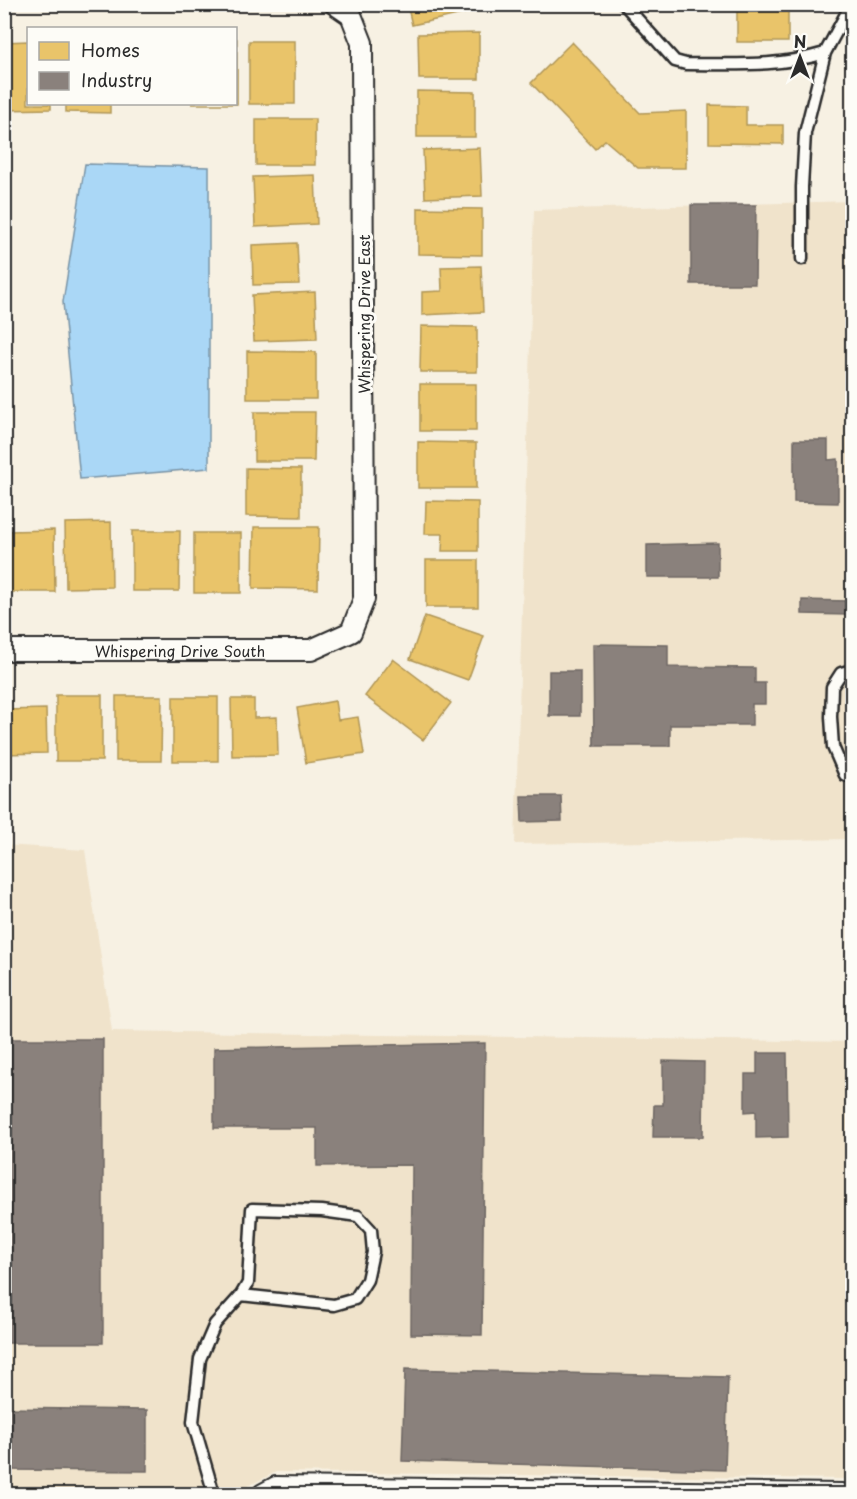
<svg xmlns="http://www.w3.org/2000/svg" width="857" height="1499" font-family="'Playpen Sans',sans-serif">
	<style>
		.built { fill: #f0e3cb }
		.water { fill: #aad7f6; stroke: #7792a5; stroke-width: 1.5 }
		.homes { fill: #e9c46a; stroke: #b09657; stroke-width: 1.5 }
		.industry { fill: #8a817c; stroke: #6e6764; stroke-width: 1.5 }
		.lines { fill: none; stroke-linecap: round; stroke-linejoin: round }
		.lane-casing { stroke: #2b2b2b; stroke-width: 15 }
		.street-casing { stroke: #2b2b2b; stroke-width: 24 }
		.lane { stroke: #fdfcf7; stroke-width: 10 }
		.street { stroke: #fdfcf7; stroke-width: 20 }
		.labels { text-anchor: middle; dominant-baseline: central; stroke-width: 6; stroke-linejoin: round; paint-order: stroke }
		.street-label { font-size: 15px; fill: #2b2b2b; stroke: #fdfcf7 }
	</style>
	<rect width="100%" height="100%" fill="#f7f1e3"/>
	<filter id="ink" filterUnits="userSpaceOnUse"><feTurbulence type="fractalNoise" baseFrequency=".0167" numOctaves="2"/><feDisplacementMap in="SourceGraphic" scale="12" xChannelSelector="R" yChannelSelector="G"/><feConvolveMatrix kernelMatrix="1 2 1 2 8 2 1 2 1" color-interpolation-filters="sRGB"/></filter>
	<g filter="url(#ink)">
		<path class="built" d="M 852,201 L 852,839 L 515,844 L 534,210 Z
			M 4,845 L 85,850 L 112,1031 L 852,1042 L 852,1479 L 276,1472 L 232,1494 L 5,1494 Z"/>
		<path class="water" d="M 85,164 L 209,167 L 209,468 L 80,479 L 63,302 Z"/>
		<path class="homes" d="M 407,4 L 465,4 L 467,13 L 412,25 Z
			M 737,4 L 788,4 L 788,42 L 737,42 Z
			M 479,33 L 479,79 L 419,79 L 418,34 Z
			M 236,39 L 237,39 L 237,104 L 191,104 L 236,104 Z
			M 28,41 L 28,104 L 51,104 L 51,109 L 4,110 L 4,42 Z
			M 249,41 L 295,41 L 295,104 L 249,104 Z
			M 572,42 L 640,113 L 686,111 L 686,168 L 638,168 L 605,140 L 595,149 L 531,83 Z
			M 417,91 L 475,92 L 475,137 L 417,137 Z
			M 66,104 L 110,104 L 110,113 L 66,112 Z
			M 709,105 L 746,106 L 746,125 L 783,125 L 783,144 L 709,143 Z
			M 256,119 L 315,119 L 315,165 L 256,165 Z
			M 480,148 L 482,196 L 425,198 L 423,150 Z
			M 315,175 L 317,224 L 255,227 L 253,177 Z
			M 418,208 L 482,209 L 482,255 L 418,254 Z
			M 297,243 L 299,284 L 253,285 L 252,245 Z
			M 481,266 L 483,312 L 422,315 L 422,292 L 442,291 L 441,267 Z
			M 315,292 L 317,339 L 254,341 L 252,295 Z
			M 421,326 L 477,327 L 477,372 L 420,372 Z
			M 247,351 L 316,352 L 316,399 L 247,399 Z
			M 420,384 L 476,384 L 476,431 L 420,431 Z
			M 254,412 L 315,412 L 314,461 L 254,461 Z
			M 418,442 L 476,443 L 476,488 L 418,488 Z
			M 246,468 L 301,469 L 301,517 L 246,516 Z
			M 426,501 L 478,502 L 478,551 L 442,551 L 443,534 L 425,534 Z
			M 111,522 L 112,587 L 66,588 L 65,523 Z
			M 254,527 L 319,527 L 318,589 L 253,588 Z
			M 54,530 L 55,592 L 9,592 L 8,531 Z
			M 132,531 L 180,531 L 179,591 L 132,591 Z
			M 194,533 L 241,533 L 241,593 L 194,593 Z
			M 426,560 L 478,560 L 478,607 L 426,607 Z
			M 425,616 L 484,636 L 468,680 L 410,659 Z
			M 393,659 L 451,703 L 423,740 L 365,696 Z
			M 56,695 L 102,695 L 102,761 L 56,761 Z
			M 116,696 L 162,696 L 161,761 L 116,761 Z
			M 173,697 L 218,697 L 218,761 L 173,761 Z
			M 231,699 L 254,699 L 254,718 L 277,717 L 278,755 L 232,756 Z
			M 335,701 L 338,720 L 358,717 L 364,754 L 306,763 L 297,708 Z
			M 46,709 L 47,753 L 4,754 L 4,710 Z"/>
		<path class="industry" d="M 691,205 L 756,205 L 755,284 L 691,284 Z
			M 794,440 L 828,440 L 828,460 L 838,459 L 838,503 L 794,502 Z
			M 718,543 L 718,577 L 647,577 L 647,545 Z
			M 802,600 L 848,601 L 848,615 L 802,614 Z
			M 593,644 L 668,645 L 668,667 L 755,668 L 755,683 L 765,683 L 765,704 L 752,704 L 752,725 L 670,725 L 670,746 L 594,746 Z
			M 549,671 L 580,671 L 580,716 L 549,716 Z
			M 521,796 L 561,796 L 562,821 L 522,822 Z
			M 4,1039 L 103,1039 L 103,1343 L 4,1343 Z
			M 485,1043 L 482,1335 L 411,1334 L 412,1165 L 317,1166 L 317,1128 L 214,1128 L 214,1048 Z
			M 757,1053 L 787,1053 L 788,1137 L 756,1138 L 756,1111 L 745,1112 L 745,1074 L 757,1074 Z
			M 663,1061 L 704,1062 L 703,1137 L 653,1137 L 654,1105 L 663,1105 Z
			M 405,1369 L 728,1377 L 725,1470 L 402,1461 Z
			M 4,1408 L 147,1410 L 147,1471 L 4,1470 Z"/>
		<g class="lines">
			<g class="lane-casing">
				<path id="lane" d="M 624,4 L 675,61 L 686,64 C 734,64 780,67 825,53
					M 802,259 L 802,187 L 805,133 L 825,53 L 847,12 L 852,7
					M 852,670 L 841,673 L 832,687 L 831,717 L 833,747 L 845,775 L 852,777
					M 214,1494 L 193,1422 L 200,1359 L 215,1324 L 241,1295 L 248,1283 L 252,1209 L 322,1211 L 358,1216 L 371,1230 L 373,1252 L 367,1280 L 355,1299 L 334,1305 L 241,1295"/>
			</g>
			<g class="street-casing">
				<g id="street">
					<path id="s1" d="M 4,650 L 311,650 L 351,632 L 364,599 L 362,43 L 351,15 L 335,4"/>
					<path d="M 263,1494 L 276,1487 L 842,1494"/>
				</g>
			</g>
			<use href="#lane" class="lane"/>
			<use href="#street" class="street"/>
		</g>
	</g>
	<g class="labels">
		<g class="street-label">
			<text transform="translate(363 314) rotate(-90)">Whispering Drive East</text>
			<text stroke="none"><textPath href="#s1" startOffset="176">Whispering Drive South</textPath></text>
		</g>
	</g>
	<rect width="857" height="1499" fill="none" stroke="#fdfcf7" stroke-width="24"/>
	<rect x="12" y="12" width="833" height="1475" fill="none" stroke="#2b2b2b" stroke-width="2" filter="url(#ink)"/>
	<rect x="27" y="27" width="210" height="78" fill="#fdfcf7" stroke="#a9a8a5" stroke-width="1.5"/>
	<rect x="39" y="42" width="30" height="18" fill="#e9c46a" stroke="#a9a8a5" stroke-width="1.5"/>
	<text x="81" y="57" font-size="18" fill="#2b2b2b">Homes</text>
	<rect x="39" y="72" width="30" height="18" fill="#8a817c" stroke="#a9a8a5" stroke-width="1.5"/>
	<text x="81" y="87" font-size="18" fill="#2b2b2b">Industry</text>
	<g transform="translate(800 57)" stroke="#fdfcf7" stroke-width="4.5" paint-order="stroke">
	<path d="M0-4.5L10 22L0 15L-10 22Z" fill="#2b2b2b"/>
	<text y="-9" font-size="16" font-weight="bold" text-anchor="middle" fill="#2b2b2b">N</text>
	</g>
</svg>
